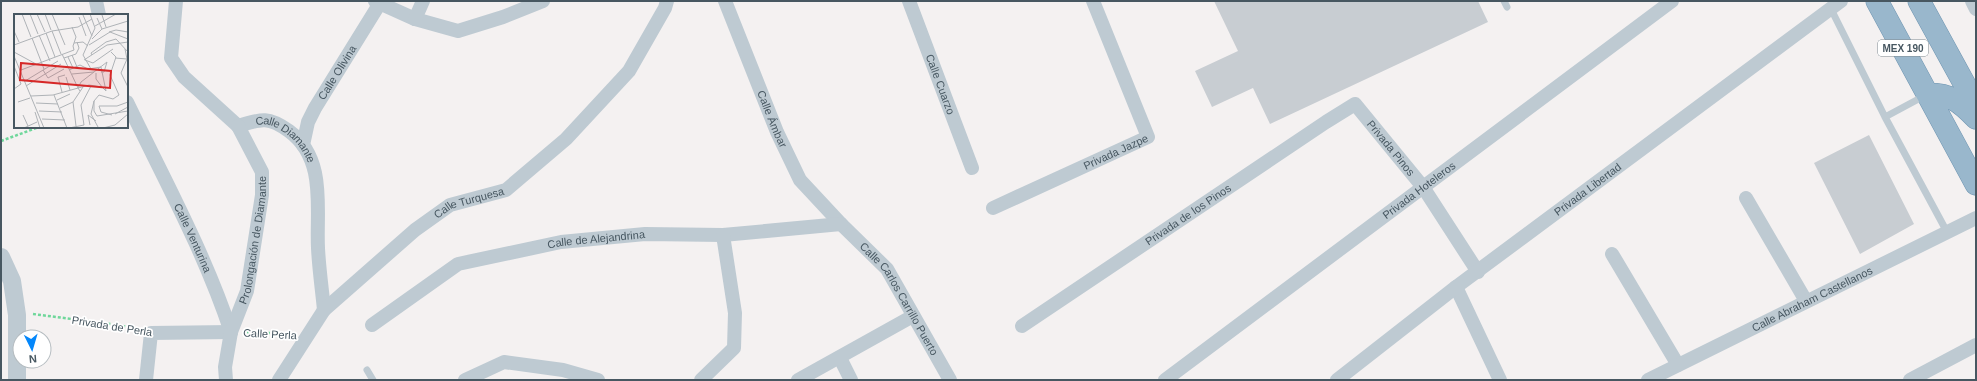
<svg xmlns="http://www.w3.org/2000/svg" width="1977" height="381" font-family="Helvetica,sans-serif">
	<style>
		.building { fill: #c8cdd2 }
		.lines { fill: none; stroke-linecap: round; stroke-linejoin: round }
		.trunk-casing { stroke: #6f95b1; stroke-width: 23 }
		.path { stroke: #6fd79b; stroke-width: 2.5; stroke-dasharray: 3 2; stroke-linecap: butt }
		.service { stroke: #becad2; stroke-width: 7 }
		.minor { stroke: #becad2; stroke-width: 14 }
		.tertiary { stroke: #becad2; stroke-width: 18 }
		.trunk { stroke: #99b7cc; stroke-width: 22 }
		.labels { text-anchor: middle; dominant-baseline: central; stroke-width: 3.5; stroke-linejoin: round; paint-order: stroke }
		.shield { fill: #fff; stroke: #7e8990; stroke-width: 1 }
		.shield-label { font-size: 10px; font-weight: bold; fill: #475761 }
		.street-label { font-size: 11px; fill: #475761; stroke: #fff }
		.inset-road { fill: none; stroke: #afb3b7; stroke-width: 1 }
		.view { fill: #d62828; fill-opacity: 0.15; stroke: #d62828; stroke-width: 2 }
		.inset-edge { fill: none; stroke: #475761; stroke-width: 2 }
	</style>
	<rect width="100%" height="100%" fill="#f4f1f1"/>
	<path class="building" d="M 1214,1 L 1478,1 L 1488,22 L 1270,124 L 1253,88 L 1212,107 L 1195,71 L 1238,51 Z
		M 1869,135 L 1914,224 L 1860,254 L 1814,163 Z"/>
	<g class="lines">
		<g class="trunk-casing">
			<path id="trunk" d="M 1877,1 L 1976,184
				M 1919,1 L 1976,105
				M 1928,94 C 1951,94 1960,102 1976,118"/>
		</g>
		<path class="path" d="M 1,141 L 39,127
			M 33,314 L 118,325 L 137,329
			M 247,332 L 292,334"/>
		<path class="service" d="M 1504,1 L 1507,7
			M 1831,9 L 1885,117 L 1947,232
			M 1885,117 L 1926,95
			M 367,370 L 373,380"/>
		<g class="minor">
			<path d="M 96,1 L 99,15"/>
			<path id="s1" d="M 176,1 L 171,58 L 184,77 L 238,126 C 261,119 268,116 289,131 C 327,159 316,209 318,248 C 319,269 322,289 324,310"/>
			<path d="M 375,1 L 415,19 L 458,31 L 503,17 L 543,1"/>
			<path id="s2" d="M 725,1 L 777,132 L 800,180 L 841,224 L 887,269 L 950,380"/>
			<path id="s3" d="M 909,1 L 972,168"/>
			<path d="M 1972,1 L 1976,9"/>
			<path d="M 415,19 L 423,1"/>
			<path id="s4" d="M 127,102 C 164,179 204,251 231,332"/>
			<path id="s5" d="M 303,145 L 308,122 L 315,108 L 380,3"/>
			<path d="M 1746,198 L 1806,301"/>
			<path id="s6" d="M 993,208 L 1148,137 L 1093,1"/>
			<path d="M 1612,254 L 1678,365"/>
			<path d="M 1456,287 L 1500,380"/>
			<path id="s7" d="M 372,325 L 458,264 L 561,242 L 645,234 L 723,235 L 841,224"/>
			<path id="s8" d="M 1022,326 L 1326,122 L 1355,104 L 1423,187 L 1478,272"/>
			<path d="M 840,358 L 851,380"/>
			<path d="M 146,380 L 151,333 L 231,332"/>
			<path id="s9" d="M 226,380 L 225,367 L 231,332 L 247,291 L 262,195 L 262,172 L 238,126"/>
			<path id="s10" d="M 279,380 L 324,310 L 415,230 L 450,205 L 506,190 L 566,139 L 629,71 L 665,8 L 667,1"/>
			<path d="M 465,380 L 504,362 L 563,370 L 598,380"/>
			<path d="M 701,380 L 734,348 L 735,313 L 723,235"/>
			<path d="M 798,380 L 913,316"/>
			<path id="s11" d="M 1165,380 L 1672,1"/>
			<path id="s12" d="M 1337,380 L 1456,287 L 1841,1"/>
			<path id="s13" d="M 1648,380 L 1976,218"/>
			<path d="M 1910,380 L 1976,345"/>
		</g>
		<path class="tertiary" d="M 1,257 L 12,281 L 17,315 L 17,380"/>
		<use href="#trunk" class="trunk"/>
	</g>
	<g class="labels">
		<rect class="shield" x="1878" y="40" width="50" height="16" rx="3"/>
		<g class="shield-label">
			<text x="1903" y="48">MEX 190</text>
		</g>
		<g class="street-label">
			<text stroke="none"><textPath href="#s5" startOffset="81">Calle Olivina</textPath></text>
			<text stroke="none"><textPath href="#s3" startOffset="89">Calle Cuarzo</textPath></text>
			<text stroke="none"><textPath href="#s2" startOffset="127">Calle Ámbar</textPath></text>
			<text stroke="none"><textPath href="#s1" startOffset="209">Calle Diamante</textPath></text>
			<text stroke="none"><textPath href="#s8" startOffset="457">Privada Pinos</textPath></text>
			<text stroke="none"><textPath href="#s6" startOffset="135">Privada Jazpe</textPath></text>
			<text stroke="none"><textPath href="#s11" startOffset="317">Privada Hoteleros</textPath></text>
			<text stroke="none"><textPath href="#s12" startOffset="315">Privada Libertad</textPath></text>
			<text stroke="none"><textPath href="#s10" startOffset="266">Calle Turquesa</textPath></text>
			<text stroke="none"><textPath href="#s8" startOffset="200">Privada de los Pinos</textPath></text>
			<text stroke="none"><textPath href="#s4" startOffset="151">Calle Venturina</textPath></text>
			<text stroke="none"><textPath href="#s9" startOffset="144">Prolongación de Diamante</textPath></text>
			<text stroke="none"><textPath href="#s7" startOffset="246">Calle de Alejandrina</textPath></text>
			<text stroke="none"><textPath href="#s13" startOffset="183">Calle Abraham Castellanos</textPath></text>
			<text stroke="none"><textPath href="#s2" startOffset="350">Calle Carlos Carrillo Puerto</textPath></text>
			<text transform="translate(112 326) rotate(9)">Privada de Perla</text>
			<text transform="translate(270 334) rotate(3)">Calle Perla</text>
		</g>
	</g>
	<g transform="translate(14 14)">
		<rect width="114" height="114" fill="#f4f1f1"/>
		<path class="inset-road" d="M 8,0 L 17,23M 16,0 L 24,20M 23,0 L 31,18M 31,0 L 37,16M 38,0 L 51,31M 76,0 L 81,14 L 69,41 L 77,55M 69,1 L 78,22M 88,1 L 92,13M 65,3 L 72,22M 83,4 L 88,15M 81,12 L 102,0M 58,13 L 62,23 L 59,32M 0,17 L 5,28M 38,17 L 47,40M 95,18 L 102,16 L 114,18M 32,19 L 41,43M 25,21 L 36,47M 18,24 L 30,55M 78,25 L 88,15 L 114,7M 102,25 L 114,38M 60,29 L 69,28 L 74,32M 0,31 L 38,17 L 64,13 L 78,5M 75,31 L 96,18 L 114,25M 111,35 L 113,45 L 107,59 L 114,73M 0,38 L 22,50M 48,40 L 64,74M 62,40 L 65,34 L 63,28M 58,41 L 63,53M 78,41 L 77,39 L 92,28 L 102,25M 0,42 L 30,114M 54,43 L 59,54M 50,44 L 62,40M 101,44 L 113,45M 70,46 L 93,31 L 114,28M 71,46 L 79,49 L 99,35M 66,51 L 74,55 L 87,53M 0,52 L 7,70 L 0,75M 87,53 L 92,77M 7,56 L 60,36 L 59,32M 29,56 L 34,64 L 50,55M 55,56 L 66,51M 87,58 L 90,58 L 93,48M 82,59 L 82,65 L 88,73M 58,60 L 80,58M 52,63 L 56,76M 11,67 L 44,47M 12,72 L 47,50M 66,77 L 64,74 L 67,68 L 93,48M 48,78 L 44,63 L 51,61M 40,81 L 53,114M 17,82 L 39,81 L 75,71 L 88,73 L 92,77M 43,86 L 56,80M 80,87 L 80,97 L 83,102 L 114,97M 4,88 L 16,84M 22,89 L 44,90M 46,94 L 59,88M 25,97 L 48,98M 21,98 L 26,114M 101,100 L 114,93M 9,101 L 14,112M 98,101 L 87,98 L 85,92 L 103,92 L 114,88M 28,105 L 51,106M 76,111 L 74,101 L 82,107M 62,112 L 59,88 L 69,73M 84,113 L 77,100 L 80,87 L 85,81 L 99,85 L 105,81 L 96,61 L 102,43 L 97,38M 10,114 L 23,108M 55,114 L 70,111 L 67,91 L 77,72M 89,114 L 101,111 L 114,100"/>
		<path class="view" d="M 7,49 L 97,57 L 96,74 L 6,66 Z"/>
		<rect width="114" height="114" class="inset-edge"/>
	</g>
	<rect width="1977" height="381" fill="none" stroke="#475761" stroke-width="4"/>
	<g transform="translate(32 349) rotate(175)"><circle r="19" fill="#ffffff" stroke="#b5bcc0"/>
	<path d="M0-3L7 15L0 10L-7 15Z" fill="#0487fb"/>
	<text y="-6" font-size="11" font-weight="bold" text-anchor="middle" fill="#475761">N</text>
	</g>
</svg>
